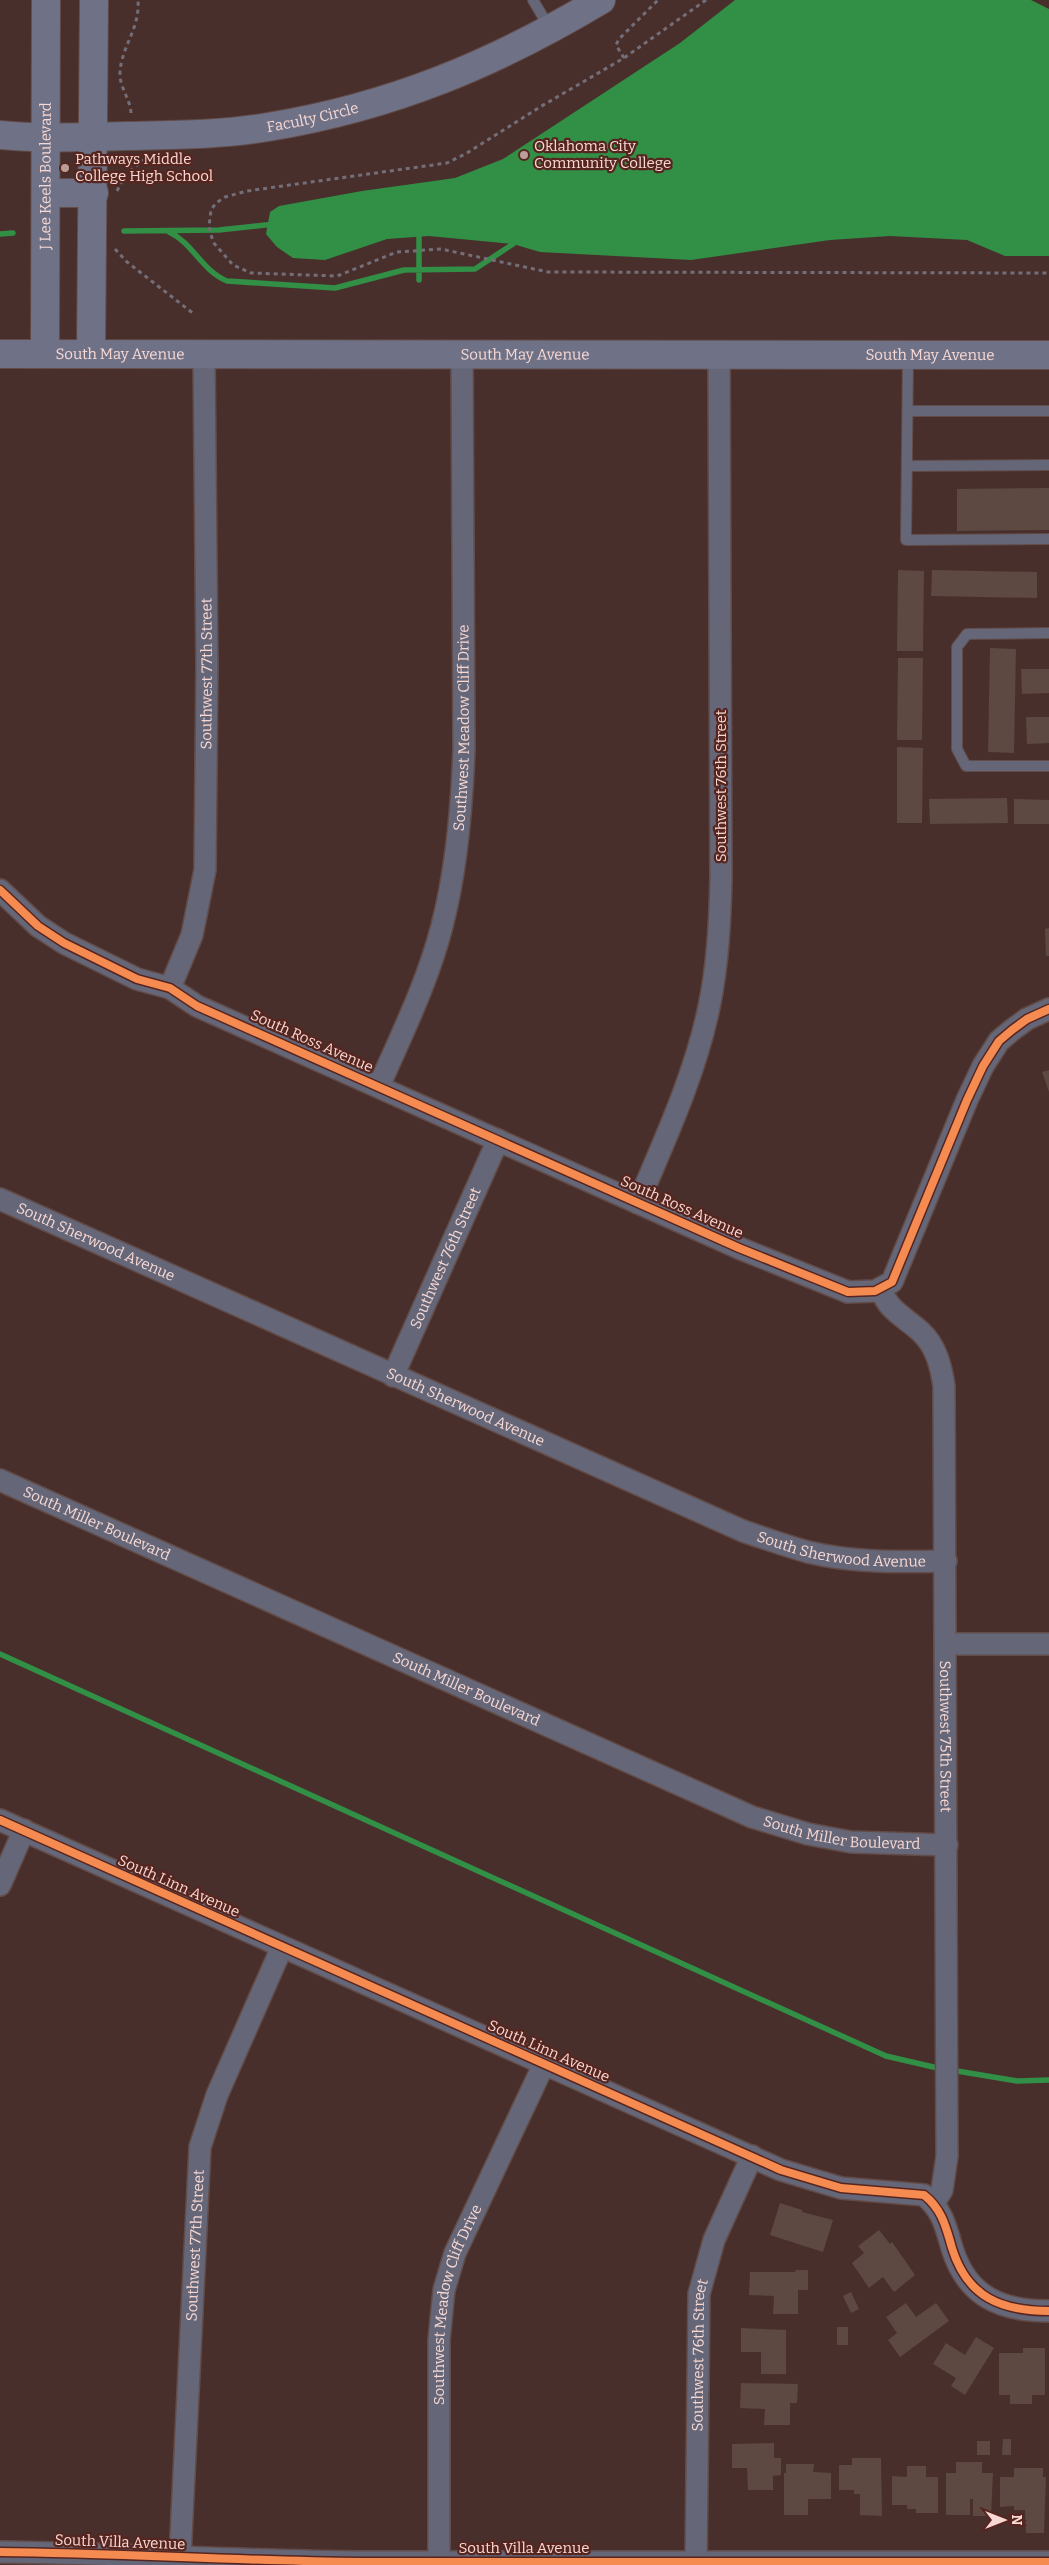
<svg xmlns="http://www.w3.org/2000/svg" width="1049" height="2565" font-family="Bitter,serif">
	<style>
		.water { fill: #318f46 }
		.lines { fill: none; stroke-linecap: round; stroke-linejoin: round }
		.stream { stroke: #318f46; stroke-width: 5.5 }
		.building { fill: #5d4842 }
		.lane-casing { stroke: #624c49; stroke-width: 12 }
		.street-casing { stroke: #624c49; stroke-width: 24 }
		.secondary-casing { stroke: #624c49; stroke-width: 30 }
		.path { stroke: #746e78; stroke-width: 3; stroke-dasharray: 4 4; stroke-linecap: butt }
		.lane { stroke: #656778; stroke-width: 10 }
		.street { stroke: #656778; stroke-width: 21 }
		.secondary { stroke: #6f7287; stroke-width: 28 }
		.cycleway-casing { stroke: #56251f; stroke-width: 11 }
		.cycleway { stroke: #f68b52; stroke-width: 8 }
		.poi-dot { fill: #bb9d99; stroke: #56251f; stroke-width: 2 }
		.labels { text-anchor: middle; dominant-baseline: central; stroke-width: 4.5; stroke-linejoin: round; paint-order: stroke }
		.street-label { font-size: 15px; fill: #f8d8d3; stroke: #56251f }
		.poi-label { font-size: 15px; fill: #f8d8d3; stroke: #56251f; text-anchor: start }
	</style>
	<rect width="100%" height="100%" fill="#492f2c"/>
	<path class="water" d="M 735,0 L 1031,0 L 1049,9 L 1049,256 L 1005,256 L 967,240 L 890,236 L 830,240 L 691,260 L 540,252 L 513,244 L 429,236 L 387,239 L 325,260 L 293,258 L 277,247 L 266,234 L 270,212 L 279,206 L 362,191 L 455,178 L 503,159 L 680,43 Z"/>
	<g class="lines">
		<path class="stream" d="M 124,231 L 219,230 L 275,224
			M 169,232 C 193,243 202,271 227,281 L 335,288 L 404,270 L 475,269 L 513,244
			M 419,232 L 419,280
			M 0,234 L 13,233
			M 0,1654 L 886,2056 L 942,2069
			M 951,2070 L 1017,2081 L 1049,2080"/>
	</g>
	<path class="building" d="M 1049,488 L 1049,530 L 957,531 L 957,489 Z
		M 898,570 L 924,571 L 923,651 L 897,651 Z
		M 932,570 L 1037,572 L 1037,598 L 931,596 Z
		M 990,648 L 1016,649 L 1014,753 L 988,752 Z
		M 898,658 L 923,658 L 922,740 L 897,740 Z
		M 1021,669 L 1049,669 L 1049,693 L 1022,694 Z
		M 1026,717 L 1049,717 L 1049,743 L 1027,744 Z
		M 897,747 L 923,748 L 922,823 L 897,823 Z
		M 1007,798 L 1008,823 L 930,824 L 929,799 Z
		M 1014,799 L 1049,800 L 1049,824 L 1014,824 Z
		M 1049,928 L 1049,956 L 1046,956 L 1045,929 Z
		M 1049,1070 L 1049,1092 L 1042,1072 Z
		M 780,2203 L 802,2210 L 802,2212 L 833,2220 L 823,2252 L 770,2235 Z
		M 879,2230 L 890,2244 L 892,2242 L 915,2275 L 894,2292 L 883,2277 L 869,2288 L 852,2263 L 864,2253 L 858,2246 Z
		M 796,2270 L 808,2270 L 808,2290 L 798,2290 L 798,2314 L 773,2314 L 774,2296 L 749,2295 L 750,2272 L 795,2272 Z
		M 851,2292 L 859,2309 L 851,2313 L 843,2296 Z
		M 906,2303 L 916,2317 L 936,2303 L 949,2321 L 900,2357 L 888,2340 L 897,2333 L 886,2317 Z
		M 837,2327 L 848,2327 L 848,2345 L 837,2345 Z
		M 741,2328 L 786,2330 L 786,2374 L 761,2374 L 761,2352 L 741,2352 Z
		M 976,2337 L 994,2348 L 965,2395 L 951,2386 L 956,2378 L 933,2364 L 946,2343 L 965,2355 Z
		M 1023,2348 L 1045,2348 L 1045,2395 L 1032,2395 L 1032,2404 L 1010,2404 L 1010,2395 L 999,2395 L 999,2353 L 1023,2353 Z
		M 741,2383 L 798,2384 L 797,2403 L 790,2403 L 790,2425 L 764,2425 L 765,2409 L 740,2408 Z
		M 1003,2439 L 1011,2439 L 1011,2455 L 1002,2455 Z
		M 977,2441 L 990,2441 L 990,2455 L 977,2455 Z
		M 774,2443 L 774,2458 L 781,2458 L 781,2475 L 773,2476 L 773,2490 L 748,2490 L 747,2468 L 732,2468 L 732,2444 Z
		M 852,2458 L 881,2458 L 882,2516 L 860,2515 L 860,2494 L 854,2494 L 854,2490 L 839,2490 L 839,2465 L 852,2465 Z
		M 956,2462 L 982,2462 L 982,2473 L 993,2473 L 991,2516 L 973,2516 L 973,2499 L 970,2499 L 970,2515 L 946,2515 L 946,2473 L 956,2473 Z
		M 786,2464 L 814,2464 L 813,2472 L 831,2473 L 831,2499 L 808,2499 L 808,2515 L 784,2515 L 784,2473 L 786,2473 Z
		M 907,2466 L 926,2466 L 926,2477 L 938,2477 L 938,2513 L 916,2513 L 916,2509 L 907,2509 L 907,2505 L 892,2505 L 892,2476 L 907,2477 Z
		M 1014,2468 L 1043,2468 L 1043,2477 L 1046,2477 L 1044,2533 L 1026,2533 L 1025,2510 L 1014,2510 L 1014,2506 L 1000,2507 L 1000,2477 L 1014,2477 Z"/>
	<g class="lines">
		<g class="lane-casing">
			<path id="lane" d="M 533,0 L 550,29
				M 908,357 L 906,540 L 1049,539
				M 908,411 L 1049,411
				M 907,466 L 1049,465
				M 1049,633 L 967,634 L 957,647 L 957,749 L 966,766 L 1049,766"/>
		</g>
		<g class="street-casing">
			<g id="street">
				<path d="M 0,890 L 38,926 L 64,943 L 137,979 L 170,988 L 197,1006 L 739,1248 L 848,1292 L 875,1291 L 892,1282 L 967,1100 L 983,1066 L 999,1041 L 1012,1030 L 1027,1019 L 1049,1009"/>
				<path id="s1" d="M 170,988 L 192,935 L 205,870 L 207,666 L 204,354"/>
				<path id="s2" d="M 379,1086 C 402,1034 428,981 442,926 C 457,868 462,808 464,748 L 462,355"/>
				<path id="s3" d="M 0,1199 L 743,1531 C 764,1538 786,1546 808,1552 C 853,1563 900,1562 946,1561"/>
				<path d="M 638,1203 C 665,1139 695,1075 709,1007 C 718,964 720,921 721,878 L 719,355"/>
				<path id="s4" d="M 881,1289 C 888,1311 905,1317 921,1332 C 936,1346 941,1366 944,1386 L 947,2156 L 942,2190 L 934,2203"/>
				<path id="s5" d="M 393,1376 L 498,1140"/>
				<path id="s6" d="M 0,1480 L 752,1817 L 808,1834 L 851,1842 L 947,1845"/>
				<path d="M 946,1644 L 1049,1644"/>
				<path d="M 0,1820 L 781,2170 L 841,2188 L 924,2195 C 942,2209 946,2227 952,2248 C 967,2297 1001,2311 1049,2311"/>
				<path d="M 0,1885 L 24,1830"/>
				<path d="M 0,2552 C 120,2553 240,2561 360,2562 L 1049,2562"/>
				<path id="s7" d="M 180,2557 L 200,2147 L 217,2095 L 282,1947"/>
				<path id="s8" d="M 439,2562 L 439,2340 L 444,2290 L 455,2253 L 544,2064"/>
				<path id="s9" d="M 696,2565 L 699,2294 L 714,2240 L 752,2156"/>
			</g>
		</g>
		<g class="secondary-casing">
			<g id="secondary">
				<path id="s10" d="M 0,135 C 41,139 83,137 125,136 C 172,135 220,135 268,127 C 391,107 494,64 601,0"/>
				<path d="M 46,193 L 94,193"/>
				<path d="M 91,353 L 94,0"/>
				<path id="s11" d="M 0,354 L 1049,355"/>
				<path id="s12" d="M 45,354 L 46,0"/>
			</g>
		</g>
		<path class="path" d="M 706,0 L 624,58 L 540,107 L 467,153 L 447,163 L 247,191 L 225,197 L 216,203 L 211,210 L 209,226 L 213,242 L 233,265 L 251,273 L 337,276 L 397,252 L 441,249 L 548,272 L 1049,273
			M 624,58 L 616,45 L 619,39 L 658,0
			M 131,113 C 130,98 119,87 120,72 C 122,45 140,29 138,0
			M 117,191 L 125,175 L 145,159
			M 115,249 L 127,262 L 194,314"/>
		<use href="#lane" class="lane"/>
		<use href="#street" class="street"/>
		<use href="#secondary" class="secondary"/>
		<g class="cycleway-casing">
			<path id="cycleway" d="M 0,890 L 38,926 L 64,943 L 137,979 L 170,988 L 197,1006 L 739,1248 L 848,1292 L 875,1291 L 892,1282 L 967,1100 L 983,1066 L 999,1041 L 1012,1030 L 1027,1019 L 1049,1009
				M 0,1820 L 781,2170 L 841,2188 L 924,2195 C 942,2209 946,2227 952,2248 C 967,2297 1001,2311 1049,2311
				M 0,2552 C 120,2553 240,2561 360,2562 L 1049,2562"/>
		</g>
		<use href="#cycleway" class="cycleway"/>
	</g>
	<g class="poi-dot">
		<circle cx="524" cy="155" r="5"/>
		<circle cx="65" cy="168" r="5"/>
	</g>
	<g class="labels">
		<g class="street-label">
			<text stroke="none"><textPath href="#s10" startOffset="314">Faculty Circle</textPath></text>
			<text stroke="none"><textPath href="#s12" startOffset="178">J Lee Keels Boulevard</textPath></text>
			<text stroke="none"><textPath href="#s11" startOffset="120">South May Avenue</textPath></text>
			<text stroke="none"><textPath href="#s11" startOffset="525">South May Avenue</textPath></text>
			<text stroke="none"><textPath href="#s11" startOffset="930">South May Avenue</textPath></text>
			<text stroke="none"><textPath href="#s1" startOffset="320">Southwest 77th Street</textPath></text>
			<text stroke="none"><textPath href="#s2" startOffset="372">Southwest Meadow Cliff Drive</textPath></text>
			<text transform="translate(721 786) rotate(-90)">Southwest 76th Street</text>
			<text transform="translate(312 1041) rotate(24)">South Ross Avenue</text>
			<text transform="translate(682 1207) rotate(24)">South Ross Avenue</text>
			<text stroke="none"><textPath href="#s3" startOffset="105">South Sherwood Avenue</textPath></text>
			<text stroke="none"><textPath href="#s5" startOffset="129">Southwest 76th Street</textPath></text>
			<text stroke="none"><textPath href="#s3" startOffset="510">South Sherwood Avenue</textPath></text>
			<text stroke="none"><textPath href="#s6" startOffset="106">South Miller Boulevard</textPath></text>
			<text stroke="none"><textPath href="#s3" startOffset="915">South Sherwood Avenue</textPath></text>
			<text stroke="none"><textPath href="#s6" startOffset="511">South Miller Boulevard</textPath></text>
			<text stroke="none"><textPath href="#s4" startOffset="470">Southwest 75th Street</textPath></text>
			<text stroke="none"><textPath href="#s6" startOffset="916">South Miller Boulevard</textPath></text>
			<text transform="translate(179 1886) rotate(24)">South Linn Avenue</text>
			<text transform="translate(549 2051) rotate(24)">South Linn Avenue</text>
			<text stroke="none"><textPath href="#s7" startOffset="312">Southwest 77th Street</textPath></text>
			<text stroke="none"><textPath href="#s8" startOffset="260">Southwest Meadow Cliff Drive</textPath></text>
			<text stroke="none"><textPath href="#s9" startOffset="210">Southwest 76th Street</textPath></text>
			<text transform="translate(120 2542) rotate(2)">South Villa Avenue</text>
			<text x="524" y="2548">South Villa Avenue</text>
		</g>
		<g class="poi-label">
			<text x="534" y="146">Oklahoma City<tspan x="534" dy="17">Community College</tspan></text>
			<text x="75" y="159">Pathways Middle<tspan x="75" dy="17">College High School</tspan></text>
		</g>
	</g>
	<g transform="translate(1004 2520) rotate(90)" stroke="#56251f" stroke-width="4" paint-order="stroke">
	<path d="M0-4L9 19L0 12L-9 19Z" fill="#f8d8d3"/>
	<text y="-8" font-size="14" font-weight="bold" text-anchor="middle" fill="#f8d8d3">N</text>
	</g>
</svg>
